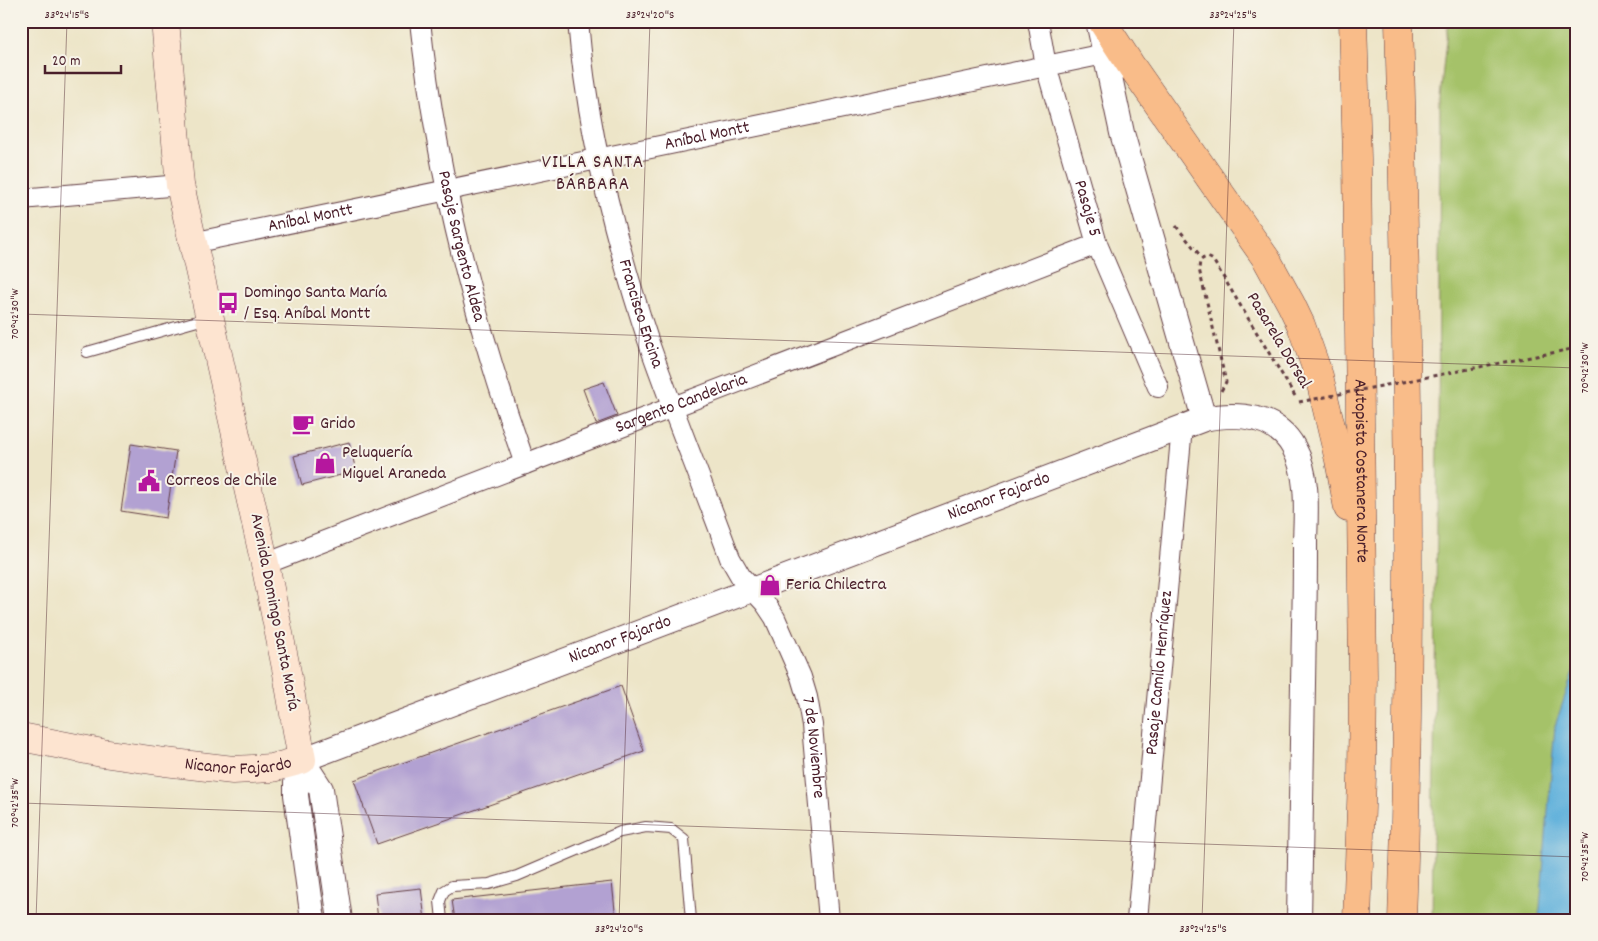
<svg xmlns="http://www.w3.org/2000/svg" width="1598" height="941" font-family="Dekko,sans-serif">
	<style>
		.green { fill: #a5c269; stroke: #78704a }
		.water { fill: #60b1db; stroke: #556883 }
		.building { fill: #b2a1d2 }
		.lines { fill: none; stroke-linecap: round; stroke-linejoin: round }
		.service-casing { stroke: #623d43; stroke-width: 12 }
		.minor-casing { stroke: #623d43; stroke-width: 22 }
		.tertiary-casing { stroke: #623d43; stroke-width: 26 }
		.secondary-casing { stroke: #623d43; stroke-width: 29 }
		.motorway-casing { stroke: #623d43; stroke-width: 29 }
		.path { stroke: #623d43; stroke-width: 3; stroke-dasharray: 4 4; stroke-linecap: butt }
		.service { stroke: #fff; stroke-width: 10 }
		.minor { stroke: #fff; stroke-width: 20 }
		.tertiary { stroke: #fff; stroke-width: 24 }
		.secondary { stroke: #fde4d0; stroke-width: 28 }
		.motorway { stroke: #f9bc89; stroke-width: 28 }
		.path-bridge { stroke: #623d43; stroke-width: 3; stroke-dasharray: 4 4; stroke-linecap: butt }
		.ticks { fill: none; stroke: #4a1f2b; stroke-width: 1; stroke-opacity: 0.45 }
		.labels { text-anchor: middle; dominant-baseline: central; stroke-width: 4; stroke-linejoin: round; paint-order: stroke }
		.street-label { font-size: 18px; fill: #4a1f2b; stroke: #f7f3e8 }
		.poi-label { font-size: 18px; fill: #4a1f2b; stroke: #f7f3e8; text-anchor: start }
		.neighbourhood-label { font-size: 19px; letter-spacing: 1px; fill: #4a1f2b; stroke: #f7f3e8 }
		.neatline { fill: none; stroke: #4a1f2b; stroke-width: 2 }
		.ticks-label { font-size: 12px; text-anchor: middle; fill: #4a1f2b }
	</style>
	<rect width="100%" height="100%" fill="#f7f3e8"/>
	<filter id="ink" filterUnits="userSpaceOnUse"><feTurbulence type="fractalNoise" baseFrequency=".02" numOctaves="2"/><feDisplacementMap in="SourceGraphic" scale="10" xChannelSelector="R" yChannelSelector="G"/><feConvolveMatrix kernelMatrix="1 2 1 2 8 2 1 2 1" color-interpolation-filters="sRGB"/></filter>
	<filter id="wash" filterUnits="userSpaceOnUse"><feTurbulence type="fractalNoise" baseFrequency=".0096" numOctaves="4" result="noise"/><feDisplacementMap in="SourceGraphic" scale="20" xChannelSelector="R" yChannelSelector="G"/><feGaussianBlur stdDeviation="1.12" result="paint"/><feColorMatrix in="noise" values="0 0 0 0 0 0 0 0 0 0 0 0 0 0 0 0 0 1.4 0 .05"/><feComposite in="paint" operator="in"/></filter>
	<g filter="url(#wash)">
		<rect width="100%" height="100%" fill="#ede5c8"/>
		<path class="green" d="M 1448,21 L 1577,21 L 1577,920 L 1432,920 L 1438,440 L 1440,98 Z"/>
		<path class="water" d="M 1577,537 L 1577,601 L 1567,577 L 1568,566 Z
			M 1577,660 L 1577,920 L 1539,920 L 1555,726 Z"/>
		<g id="blocks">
			<path class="building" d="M 604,382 L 617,416 L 596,424 L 583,389 Z
				M 349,442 L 356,471 L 302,485 L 294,456 Z
				M 131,444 L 176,451 L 166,518 L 121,511 Z
				M 621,686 L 644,751 L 377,844 L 354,780 Z
				M 612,882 L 616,920 L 455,920 L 452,900 Z
				M 421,888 L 425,920 L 378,920 L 375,893 Z"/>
		</g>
	</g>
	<g filter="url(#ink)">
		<use href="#blocks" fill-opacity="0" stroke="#623d43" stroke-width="1"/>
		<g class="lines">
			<g class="service-casing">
				<path id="service" d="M 87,352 L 208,318
					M 442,920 L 440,901 L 444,891 L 452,886 L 489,884 L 517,876 L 620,832 L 646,827 L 671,829 L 684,839 L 691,920"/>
			</g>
			<g class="minor-casing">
				<g id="minor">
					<path id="s1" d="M 420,21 C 436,173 474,320 525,464"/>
					<path id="s2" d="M 578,21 C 587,131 615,241 650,346 C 675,417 704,487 730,558 L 741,577 L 765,603 L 775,618 L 801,677 L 807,697 L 812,725 L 829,920"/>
					<path id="s3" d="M 1038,21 L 1046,66 L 1097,244 L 1158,387"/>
					<path d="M 21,199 L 180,185"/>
					<path id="s4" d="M 192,243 L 1104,54"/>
					<path id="s5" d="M 265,564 L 1097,244"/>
					<path id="s6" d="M 1137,920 L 1182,427"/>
				</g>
			</g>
			<g class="tertiary-casing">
				<g id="tertiary">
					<path d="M 1098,21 L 1122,133 L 1204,419"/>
					<path id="s7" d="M 302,760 L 1204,419 C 1238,412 1276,415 1294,448 C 1309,475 1306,511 1305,541 C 1305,569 1305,597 1304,624 C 1302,723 1301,821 1299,920"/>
					<path d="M 302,760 L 321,789 L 340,920"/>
					<path d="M 302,760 L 296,783 L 296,795 L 313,920"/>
				</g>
			</g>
			<g class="secondary-casing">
				<g id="secondary">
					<path id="s8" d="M 21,737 L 102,753 L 165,762 L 233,770 L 272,768 L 302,760 L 287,673 L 265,564 L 180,185 L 165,21"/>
				</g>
			</g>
			<g class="motorway-casing">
				<g id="motorway">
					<path d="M 1102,21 L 1130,64 L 1267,260 L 1291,304 L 1301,325 L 1319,376 L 1339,460 L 1348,508"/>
					<path id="s9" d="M 1353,21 L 1357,158 L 1363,676 L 1362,778 L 1357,920"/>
					<path d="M 1399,21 C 1407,321 1413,620 1402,920"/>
				</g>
			</g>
			<path class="path" d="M 1176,226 L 1203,259
				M 1221,391 L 1226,382 L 1199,269 L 1200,261 C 1204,257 1208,256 1213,260 L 1295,396"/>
			<use href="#service" class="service"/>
			<use href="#minor" class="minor"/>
			<use href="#tertiary" class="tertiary"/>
			<use href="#secondary" class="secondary"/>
			<use href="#motorway" class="motorway"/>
			<path class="path-bridge" d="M 1299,402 L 1577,348"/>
		</g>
	</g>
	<path class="ticks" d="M 21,314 L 1577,368M 21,803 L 1577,857M 36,920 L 67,21M 619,920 L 650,21M 1202,920 L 1234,21"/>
	<defs>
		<g id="bus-bare" transform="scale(1.725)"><path d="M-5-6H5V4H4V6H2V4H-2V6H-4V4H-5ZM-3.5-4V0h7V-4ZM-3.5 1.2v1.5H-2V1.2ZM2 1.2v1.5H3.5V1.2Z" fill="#b5179e" stroke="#f7f3e8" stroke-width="2.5" paint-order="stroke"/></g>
		<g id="cafe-bare" transform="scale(1.725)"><path d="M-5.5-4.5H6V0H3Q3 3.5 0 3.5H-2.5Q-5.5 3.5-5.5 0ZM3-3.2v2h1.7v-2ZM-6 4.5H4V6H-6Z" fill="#b5179e" stroke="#f7f3e8" stroke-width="2.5" paint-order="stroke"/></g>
		<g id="shop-bare" transform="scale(1.725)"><path d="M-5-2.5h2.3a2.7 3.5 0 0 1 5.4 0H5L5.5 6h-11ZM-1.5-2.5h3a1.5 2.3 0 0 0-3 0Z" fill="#b5179e" stroke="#f7f3e8" stroke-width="2.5" paint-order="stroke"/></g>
		<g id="civic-bare" transform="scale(1.725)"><path d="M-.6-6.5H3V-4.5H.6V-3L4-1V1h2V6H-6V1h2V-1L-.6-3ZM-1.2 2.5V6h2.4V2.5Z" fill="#b5179e" stroke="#f7f3e8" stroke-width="2.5" paint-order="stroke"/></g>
	</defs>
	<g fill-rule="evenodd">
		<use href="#bus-bare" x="228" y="303"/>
		<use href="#cafe-bare" x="303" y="424"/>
		<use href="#shop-bare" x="325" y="463"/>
		<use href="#civic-bare" x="149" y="481"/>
		<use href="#shop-bare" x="770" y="585"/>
	</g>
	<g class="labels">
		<g class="street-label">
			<text stroke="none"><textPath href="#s4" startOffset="526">Aníbal Montt</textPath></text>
			<text stroke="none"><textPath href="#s3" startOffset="194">Pasaje 5</textPath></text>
			<text stroke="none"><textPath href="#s4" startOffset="121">Aníbal Montt</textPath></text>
			<text stroke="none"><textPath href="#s1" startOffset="229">Pasaje Sargento Aldea</textPath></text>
			<text stroke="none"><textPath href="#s2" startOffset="300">Francisco Encina</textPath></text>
			<text transform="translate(1278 341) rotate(59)">Pasarela Dorsal</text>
			<text stroke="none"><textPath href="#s5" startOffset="446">Sargento Candelaria</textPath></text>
			<text stroke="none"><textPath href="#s9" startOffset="450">Autopista Costanera Norte</textPath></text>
			<text stroke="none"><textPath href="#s7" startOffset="745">Nicanor Fajardo</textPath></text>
			<text transform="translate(274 612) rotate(79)">Avenida Domingo Santa María</text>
			<text stroke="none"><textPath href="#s7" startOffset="340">Nicanor Fajardo</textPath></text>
			<text stroke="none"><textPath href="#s6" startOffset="248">Pasaje Camilo Henríquez</textPath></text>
			<text stroke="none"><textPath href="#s2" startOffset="772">7 de Noviembre</textPath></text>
			<text stroke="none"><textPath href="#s8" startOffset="220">Nicanor Fajardo</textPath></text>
		</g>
		<g class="poi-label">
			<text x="244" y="293">Domingo Santa María<tspan x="244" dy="21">/ Esq. Aníbal Montt</tspan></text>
			<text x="320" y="424">Grido</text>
			<text x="342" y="453">Peluquería<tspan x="342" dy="21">Miguel Araneda</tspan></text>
			<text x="166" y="481">Correos de Chile</text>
			<text x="786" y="585">Feria Chilectra</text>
		</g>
		<g class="neighbourhood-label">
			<text x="593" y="163">VILLA SANTA<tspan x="593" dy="22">BÁRBARA</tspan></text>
		</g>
	</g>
	<rect width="1598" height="941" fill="none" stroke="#f7f3e8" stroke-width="55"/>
	<path d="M45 65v8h76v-8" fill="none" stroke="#4a1f2b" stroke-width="2.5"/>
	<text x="52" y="65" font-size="15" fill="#4a1f2b" stroke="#f7f3e8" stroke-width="4" paint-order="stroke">20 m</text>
	<rect x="28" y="28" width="1542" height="886" class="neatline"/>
	<g class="ticks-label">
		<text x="67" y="18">33°24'15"S</text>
		<text x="650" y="18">33°24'20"S</text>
		<text x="1233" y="18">33°24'25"S</text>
		<text transform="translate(14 314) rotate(-90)" y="4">70°42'30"W</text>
		<text transform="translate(1584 368) rotate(-90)" y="4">70°42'30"W</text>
		<text transform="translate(14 803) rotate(-90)" y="4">70°42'35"W</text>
		<text transform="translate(1584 857) rotate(-90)" y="4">70°42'35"W</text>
		<text x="619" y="932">33°24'20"S</text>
		<text x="1203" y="932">33°24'25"S</text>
	</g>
</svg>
